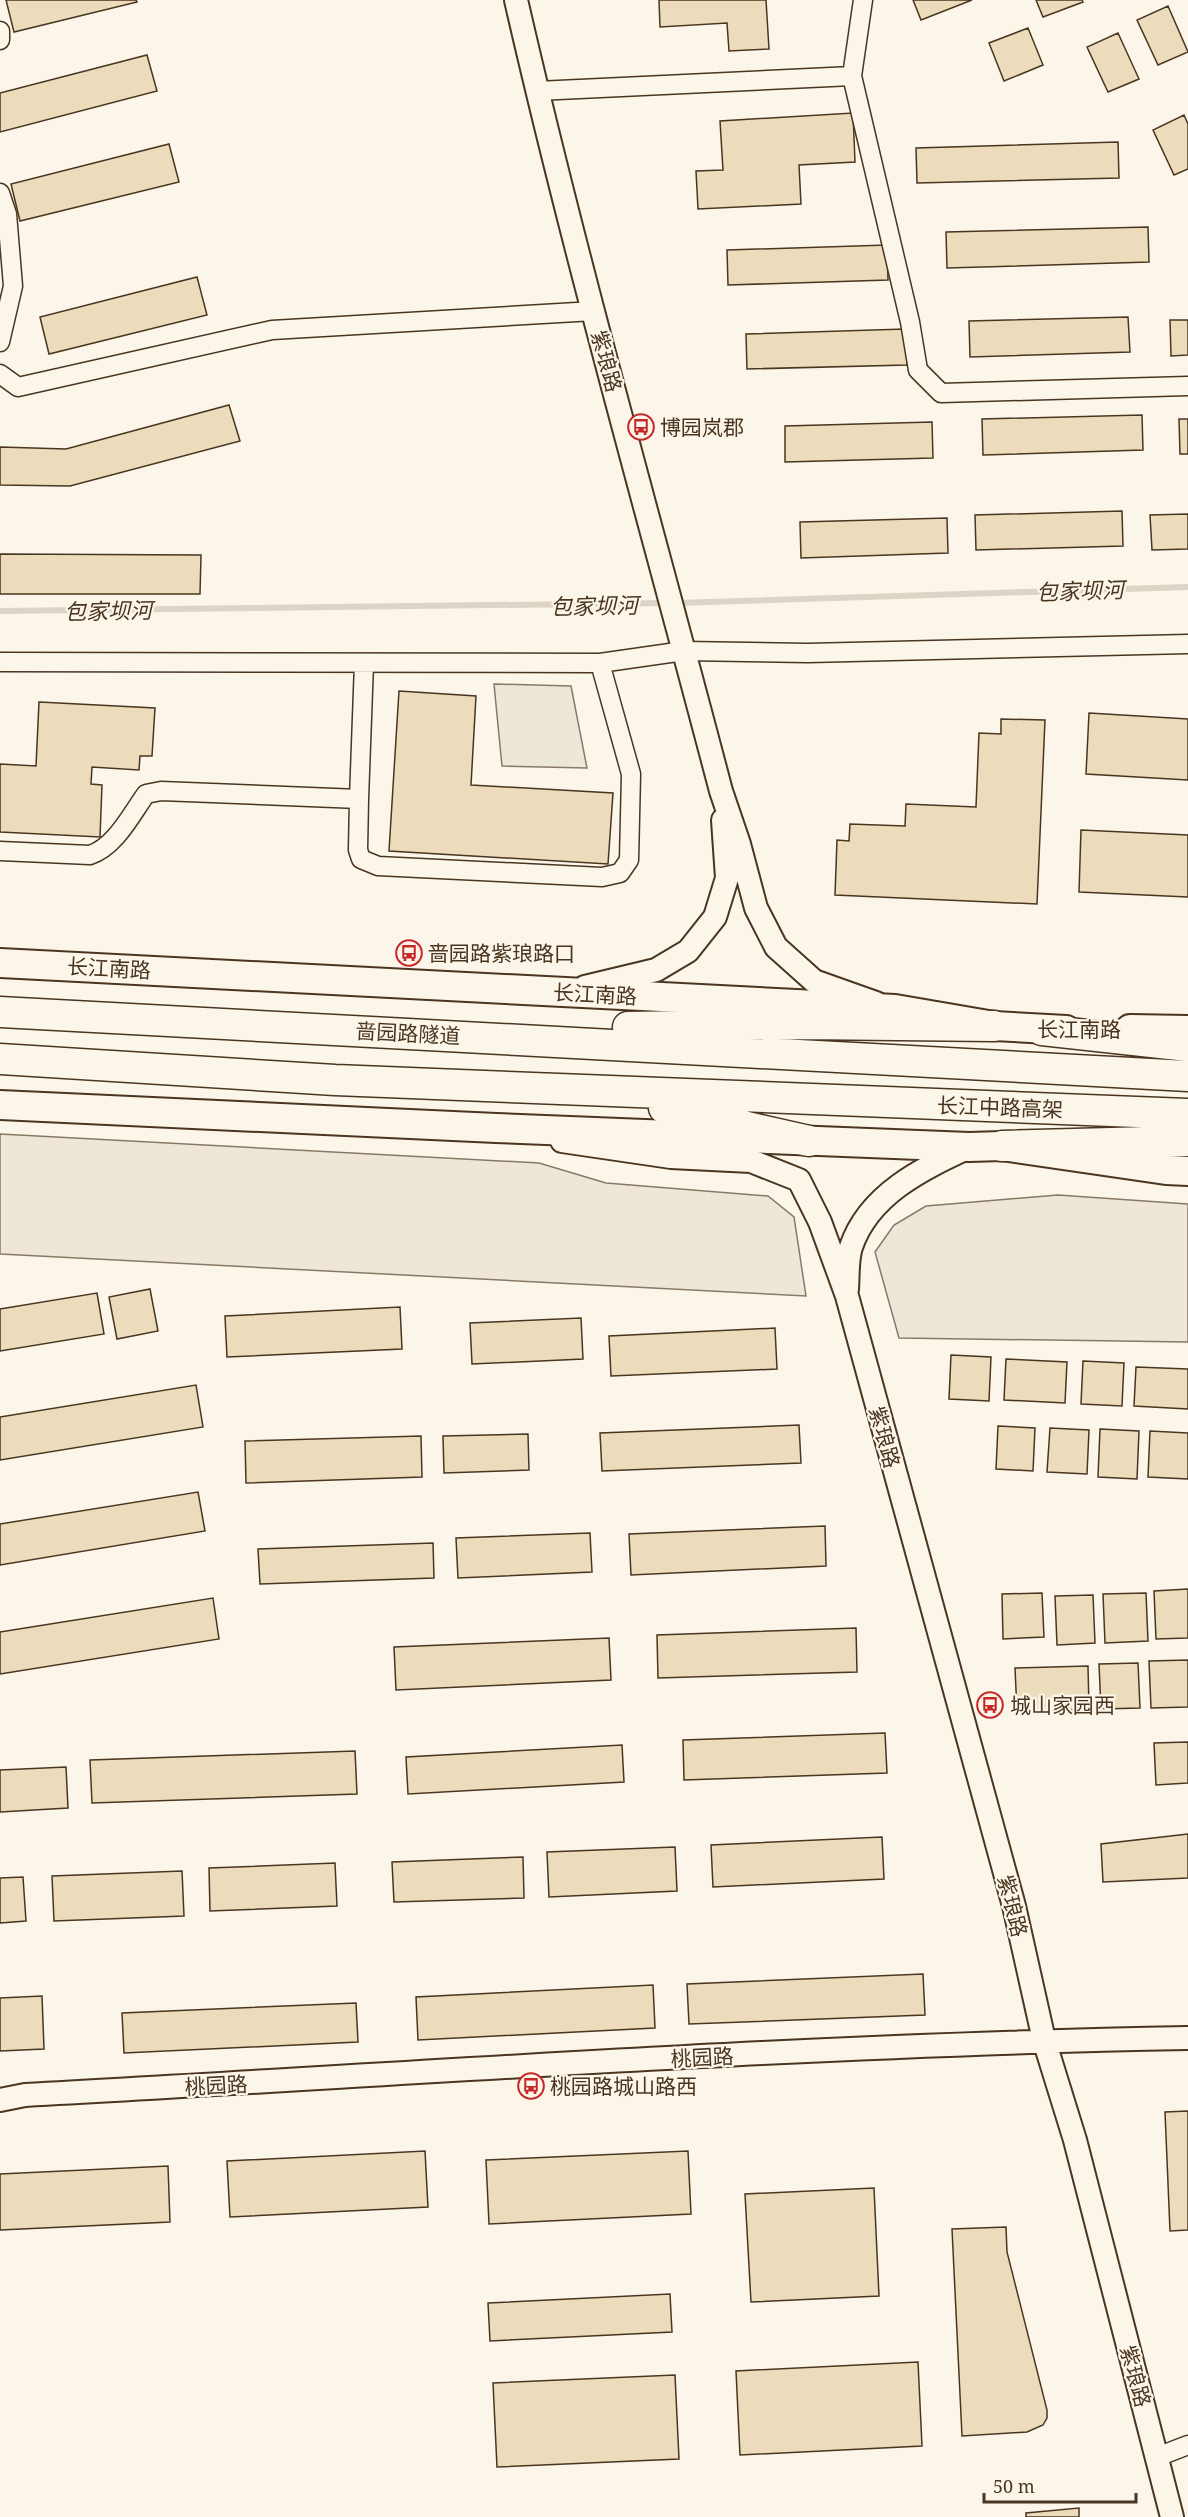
<svg xmlns="http://www.w3.org/2000/svg" width="1188" height="2517" font-family="'Noto Serif','Noto Sans SC',serif">
	<style>
		.green { fill: #ede6d9; stroke: #887966; stroke-width: 1.5 }
		.parking { fill: #ede7d9; stroke: #887966; stroke-width: 1.5 }
		.lines { fill: none; stroke-linecap: round; stroke-linejoin: round }
		.stream { stroke: #dcd4c6; stroke-width: 6 }
		.building { fill: #ecdcbc; stroke: #4a3520; stroke-width: 1.5 }
		.minor-casing { stroke: #4a3520; stroke-width: 21 }
		.tertiary-casing { stroke: #4a3520; stroke-width: 26 }
		.primary-casing { stroke: #4a3520; stroke-width: 32 }
		.trunk-casing { stroke: #4a3520; stroke-width: 33 }
		.minor { stroke: #fbf6e9; stroke-width: 18 }
		.tertiary { stroke: #fbf6e9; stroke-width: 22 }
		.primary { stroke: #fbf6e9; stroke-width: 28 }
		.trunk { stroke: #fbf6e9; stroke-width: 30 }
		.labels { text-anchor: middle; dominant-baseline: central; stroke-width: 4.5; stroke-linejoin: round; paint-order: stroke }
		.street-label { font-size: 21px; fill: #4a3520; stroke: #fbf6e9 }
		.poi-label { font-size: 21px; fill: #4a3520; stroke: #fbf6e9; text-anchor: start }
		.water-label { font-size: 22px; font-style: italic; fill: #4a3520; stroke: #fbf6e9 }
	</style>
	<rect width="100%" height="100%" fill="#fbf6e9"/>
	<path class="green" d="M 0,1134 L 539,1163 L 606,1183 L 768,1196 L 794,1217 L 806,1296 L 0,1254 Z
		M 1058,1195 L 1188,1204 L 1188,1342 L 899,1338 L 875,1252 L 894,1225 L 926,1206 Z"/>
	<path class="parking" d="M 494,684 L 571,686 L 587,768 L 502,766 Z"/>
	<g class="lines">
		<path class="stream" d="M 676,603 L 1188,587
			M 0,611 L 666,603"/>
	</g>
	<path class="building" d="M 6,0 L 136,0 L 137,2 L 14,32 Z
		M 659,0 L 766,0 L 769,49 L 729,51 L 727,23 L 660,27 Z
		M 913,0 L 972,0 L 921,20 Z
		M 1036,0 L 1082,0 L 1083,2 L 1043,17 Z
		M 1168,6 L 1188,52 L 1158,65 L 1137,20 Z
		M 1028,28 L 1043,65 L 1004,81 L 989,43 Z
		M 1118,33 L 1139,79 L 1108,92 L 1087,47 Z
		M 147,55 L 157,91 L 0,132 L 0,93 Z
		M 853,113 L 855,162 L 799,165 L 801,204 L 698,209 L 696,171 L 723,170 L 720,121 Z
		M 1184,115 L 1188,124 L 1188,169 L 1174,175 L 1153,130 Z
		M 1118,142 L 1119,178 L 917,183 L 916,148 Z
		M 169,144 L 179,182 L 20,221 L 11,184 Z
		M 1148,227 L 1149,262 L 947,268 L 946,232 Z
		M 887,245 L 888,280 L 728,285 L 727,250 Z
		M 197,277 L 207,315 L 49,354 L 40,317 Z
		M 1128,317 L 1130,352 L 970,357 L 969,321 Z
		M 1170,320 L 1188,320 L 1188,355 L 1171,356 Z
		M 905,329 L 907,365 L 747,369 L 746,334 Z
		M 229,405 L 240,441 L 70,486 L 0,485 L 0,447 L 66,449 Z
		M 1142,415 L 1143,450 L 983,455 L 982,419 Z
		M 1179,419 L 1188,419 L 1188,454 L 1180,454 Z
		M 932,422 L 933,458 L 785,462 L 785,426 Z
		M 1122,511 L 1123,546 L 976,550 L 975,515 Z
		M 1188,514 L 1188,549 L 1152,550 L 1150,515 Z
		M 947,518 L 948,553 L 801,558 L 800,522 Z
		M 0,554 L 201,555 L 200,594 L 0,594 Z
		M 399,691 L 476,696 L 471,785 L 613,793 L 608,864 L 389,851 Z
		M 39,702 L 155,708 L 152,756 L 140,756 L 139,770 L 92,767 L 91,784 L 102,785 L 100,837 L 0,832 L 0,764 L 36,766 Z
		M 1089,713 L 1188,719 L 1188,780 L 1086,774 Z
		M 1001,719 L 1045,720 L 1037,904 L 835,895 L 837,840 L 849,841 L 850,824 L 905,826 L 906,804 L 976,807 L 979,733 L 1001,734 Z
		M 1081,830 L 1188,835 L 1188,897 L 1079,892 Z
		M 150,1289 L 158,1331 L 117,1339 L 109,1297 Z
		M 97,1293 L 104,1334 L 0,1351 L 0,1309 Z
		M 400,1307 L 402,1349 L 227,1357 L 225,1316 Z
		M 581,1318 L 583,1359 L 472,1364 L 470,1323 Z
		M 775,1328 L 777,1369 L 611,1376 L 609,1336 Z
		M 951,1355 L 991,1357 L 989,1401 L 949,1399 Z
		M 1006,1359 L 1067,1362 L 1065,1403 L 1004,1400 Z
		M 1083,1361 L 1124,1363 L 1122,1406 L 1081,1404 Z
		M 1136,1367 L 1188,1369 L 1188,1409 L 1134,1406 Z
		M 196,1385 L 203,1427 L 0,1460 L 0,1417 Z
		M 799,1425 L 801,1463 L 602,1471 L 600,1433 Z
		M 998,1426 L 1035,1428 L 1033,1471 L 996,1469 Z
		M 1050,1428 L 1089,1430 L 1087,1474 L 1047,1472 Z
		M 1100,1429 L 1139,1431 L 1137,1479 L 1098,1477 Z
		M 1150,1431 L 1188,1433 L 1188,1479 L 1148,1477 Z
		M 528,1434 L 529,1470 L 444,1473 L 443,1436 Z
		M 421,1436 L 422,1477 L 246,1483 L 245,1441 Z
		M 198,1492 L 205,1531 L 0,1565 L 0,1524 Z
		M 825,1526 L 826,1566 L 631,1575 L 629,1534 Z
		M 590,1533 L 592,1572 L 458,1578 L 456,1538 Z
		M 433,1543 L 434,1578 L 260,1584 L 258,1549 Z
		M 1188,1589 L 1188,1638 L 1156,1639 L 1154,1591 Z
		M 1042,1593 L 1044,1637 L 1003,1639 L 1002,1594 Z
		M 1146,1593 L 1148,1641 L 1105,1643 L 1103,1594 Z
		M 1093,1595 L 1095,1643 L 1057,1645 L 1055,1596 Z
		M 213,1598 L 219,1639 L 0,1674 L 0,1632 Z
		M 856,1628 L 857,1672 L 658,1678 L 657,1635 Z
		M 609,1638 L 611,1680 L 396,1690 L 394,1647 Z
		M 1188,1660 L 1188,1707 L 1151,1708 L 1149,1661 Z
		M 1138,1663 L 1140,1708 L 1101,1709 L 1099,1664 Z
		M 1088,1666 L 1089,1709 L 1017,1712 L 1015,1668 Z
		M 885,1733 L 887,1773 L 684,1780 L 683,1740 Z
		M 1188,1742 L 1188,1783 L 1156,1785 L 1154,1743 Z
		M 622,1745 L 624,1782 L 408,1794 L 406,1757 Z
		M 355,1751 L 357,1794 L 92,1803 L 90,1760 Z
		M 66,1767 L 68,1808 L 0,1812 L 0,1770 Z
		M 1188,1834 L 1188,1878 L 1103,1882 L 1101,1844 Z
		M 882,1837 L 884,1879 L 713,1887 L 711,1845 Z
		M 675,1847 L 677,1891 L 549,1897 L 547,1852 Z
		M 523,1857 L 524,1898 L 394,1902 L 392,1862 Z
		M 335,1863 L 337,1906 L 210,1911 L 209,1868 Z
		M 182,1871 L 184,1916 L 54,1921 L 52,1876 Z
		M 23,1877 L 26,1921 L 0,1923 L 0,1878 Z
		M 923,1974 L 925,2015 L 689,2024 L 687,1984 Z
		M 653,1985 L 655,2028 L 418,2040 L 416,1997 Z
		M 42,1996 L 44,2049 L 0,2051 L 0,1998 Z
		M 356,2003 L 358,2042 L 124,2053 L 122,2013 Z
		M 1188,2111 L 1188,2230 L 1170,2231 L 1165,2112 Z
		M 425,2151 L 428,2207 L 230,2217 L 227,2161 Z
		M 688,2151 L 691,2214 L 489,2224 L 486,2160 Z
		M 168,2166 L 170,2222 L 0,2230 L 0,2174 Z
		M 874,2188 L 879,2296 L 751,2302 L 745,2194 Z
		M 1006,2227 L 1007,2252 L 1047,2410 L 1047,2418 L 1043,2425 L 1027,2432 L 962,2436 L 952,2229 Z
		M 670,2294 L 672,2332 L 490,2341 L 488,2303 Z
		M 918,2362 L 922,2446 L 740,2455 L 736,2371 Z
		M 675,2375 L 679,2459 L 497,2467 L 493,2383 Z
		M 1079,2508 L 1079,2517 L 1026,2517 L 1026,2513 Z"/>
	<g class="lines">
		<g class="minor-casing">
			<path id="minor" d="M 863,0 L 852,76 L 910,322 L 918,370 L 941,393 L 1188,386
				M 0,31 L 0,40
				M 537,91 L 852,76
				M 0,193 L 7,214 L 13,286 L 0,342
				M 0,374 L 18,387 L 272,330 L 594,311
				M 0,662 L 600,663 L 684,651 L 808,653 L 1188,644
				M 359,799 L 364,663
				M 0,851 L 90,855 C 115,847 131,815 146,794 L 161,791 L 359,799 L 358,850 L 361,859 L 378,866 L 602,877 L 620,873 L 629,860 L 631,774 L 600,663
				M 1157,2457 L 1188,2445"/>
		</g>
		<g class="tertiary-casing">
			<path id="tertiary" d="M 516,0 C 577,266 652,528 721,791 L 739,844 L 756,908 L 776,947 L 814,981 L 876,1003
				M 585,987 L 656,970 L 688,951 L 715,917 L 727,878 L 723,820
				M 562,1141 L 671,1157 L 751,1161 L 799,1180 L 820,1222 L 847,1296 L 1014,1906 L 1044,2040 L 1075,2140 L 1172,2517
				M 847,1289 C 848,1275 847,1259 851,1247 C 869,1194 922,1169 969,1147
				M 0,2100 L 25,2095 C 413,2074 800,2045 1188,2038"/>
		</g>
		<g class="primary-casing">
			<path id="primary" d="M 0,963 L 895,1009 L 994,1026 L 1066,1030
				M 1130,1029 L 1188,1030
				M 0,1105 L 496,1128 L 969,1147 L 1002,1146 L 1166,1170 L 1188,1171"/>
		</g>
		<g class="trunk-casing">
			<path id="trunk" d="M 0,1012 L 1188,1076
				M 628,1027 L 802,1024 L 994,1026
				M 1042,1030 L 1188,1046
				M 0,1059 L 335,1080 L 1188,1114
				M 664,1108 L 809,1141
				M 1002,1146 L 1188,1141"/>
		</g>
		<use href="#minor" class="minor"/>
		<use href="#tertiary" class="tertiary"/>
		<use href="#primary" class="primary"/>
		<use href="#trunk" class="trunk"/>
	</g>
	<defs>
		<g id="bus-ring" transform="scale(1.35)"><circle r="9.5" fill="#fbf6e9" stroke="#c62828" stroke-width="1.5"/><path d="M-5-6H5V4H4V6H2V4H-2V6H-4V4H-5ZM-3.5-4V0h7V-4ZM-3.5 1.2v1.5H-2V1.2ZM2 1.2v1.5H3.5V1.2Z" fill="#c62828"/></g>
	</defs>
	<g fill-rule="evenodd">
		<use href="#bus-ring" x="641" y="427"/>
		<use href="#bus-ring" x="409" y="953"/>
		<use href="#bus-ring" x="990" y="1705"/>
		<use href="#bus-ring" x="531" y="2086"/>
	</g>
	<g class="labels">
		<g class="street-label">
			<text transform="translate(607 361) rotate(75)">紫琅路</text>
			<text transform="translate(109 968) rotate(3)">长江南路</text>
			<text transform="translate(595 994) rotate(3)">长江南路</text>
			<text x="1079" y="1029">长江南路</text>
			<text transform="translate(408 1033) rotate(3)">啬园路隧道</text>
			<text transform="translate(1000 1107) rotate(2)">长江中路高架</text>
			<text transform="translate(885 1437) rotate(75)">紫琅路</text>
			<text transform="translate(1013 1906) rotate(76)">紫琅路</text>
			<text transform="translate(702 2057) rotate(-3)">桃园路</text>
			<text transform="translate(216 2085) rotate(-3)">桃园路</text>
			<text transform="translate(1136 2376) rotate(75)">紫琅路</text>
		</g>
		<g class="poi-label">
			<text x="660" y="427">博园岚郡</text>
			<text x="428" y="953">啬园路紫琅路口</text>
			<text x="1010" y="1705">城山家园西</text>
			<text x="550" y="2086">桃园路城山路西</text>
		</g>
		<g class="water-label">
			<text transform="translate(1080 590) rotate(-2)">包家坝河</text>
			<text transform="translate(594 605) rotate(-1)">包家坝河</text>
			<text transform="translate(108 610) rotate(-1)">包家坝河</text>
		</g>
	</g>
	<path d="M984 2493v9h152v-9" fill="none" stroke="#4a3520" stroke-width="3"/>
	<text x="993" y="2493" font-size="18" fill="#4a3520" stroke="#fbf6e9" stroke-width="4.5" paint-order="stroke">50 m</text>
</svg>
